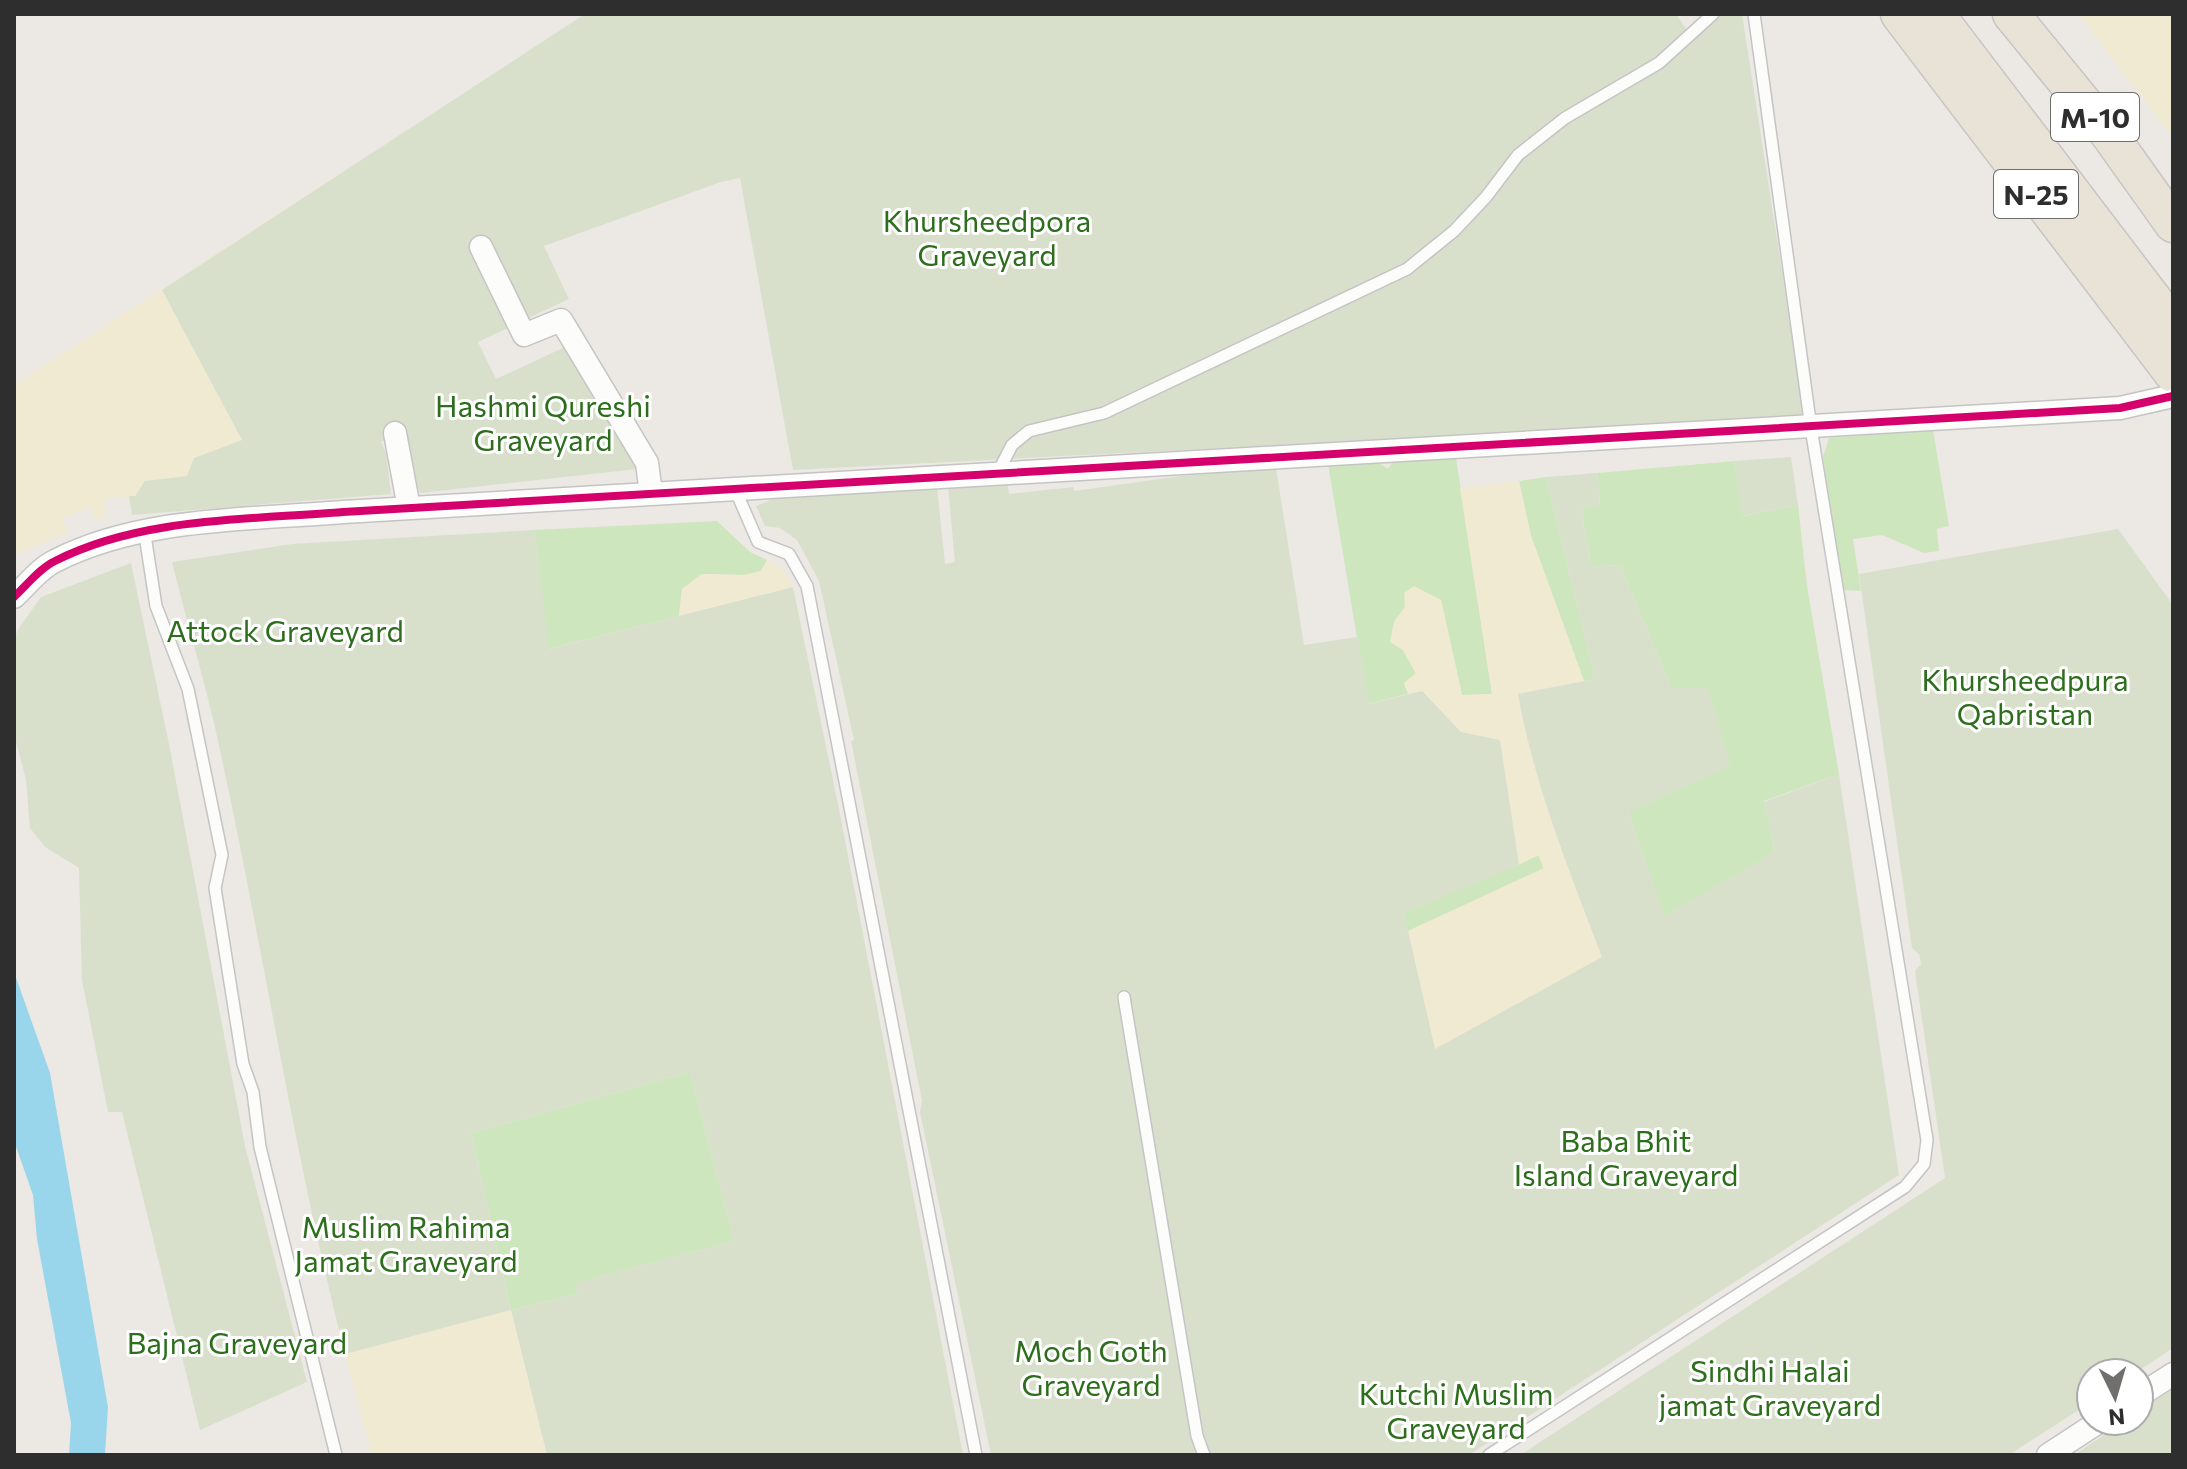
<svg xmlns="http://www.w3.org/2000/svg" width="2187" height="1469" font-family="Commissioner,sans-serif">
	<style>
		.green { fill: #cee6be }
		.sand { fill: #f0ead3 }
		.cemetery { fill: #d8e0cc; fill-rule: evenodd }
		.water { fill: #99d6ec }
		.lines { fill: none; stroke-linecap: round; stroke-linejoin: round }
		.service-casing { stroke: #c5c4c5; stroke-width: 14 }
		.minor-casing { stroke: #c5c4c5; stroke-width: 25 }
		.trunk-casing { stroke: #c6c5c4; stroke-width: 39 }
		.service { stroke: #fcfcfb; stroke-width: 11 }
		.minor { stroke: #fcfcfb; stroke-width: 22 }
		.trunk { stroke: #e9e2d6; stroke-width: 36 }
		.cycleway-casing { stroke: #fff; stroke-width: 13 }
		.cycleway { stroke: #d6006c; stroke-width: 8 }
		.labels { text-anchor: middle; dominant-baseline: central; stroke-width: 6; stroke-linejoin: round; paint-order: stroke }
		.shield { fill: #fff; stroke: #6d6d6d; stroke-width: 2 }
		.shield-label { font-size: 28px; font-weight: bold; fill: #2e2e2e }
		.park-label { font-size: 30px; fill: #2c6e1b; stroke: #fff }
	</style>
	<rect width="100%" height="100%" fill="#ece8e4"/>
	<path class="green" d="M 1933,430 L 1949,526 L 1937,529 L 1939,551 L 1924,553 L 1882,535 L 1853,539 L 1861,591 L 1843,590 L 1823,457 L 1829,438 Z
		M 1456,458 L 1492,694 L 1462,695 L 1441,600 L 1405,607 L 1394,622 L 1403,650 L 1416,674 L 1404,683 L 1408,694 L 1368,704 L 1328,464 L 1377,461 L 1388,469 L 1394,459 Z
		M 1735,461 L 1743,516 L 1798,505 L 1807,586 L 1839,774 L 1764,801 L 1775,852 L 1665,917 L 1628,812 L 1730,765 L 1671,687 L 1620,565 L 1591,567 L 1581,509 L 1600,504 L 1597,473 Z
		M 1546,477 L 1595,679 L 1584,681 L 1531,536 L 1519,481 Z
		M 717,521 L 750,552 L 767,560 L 761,571 L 744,575 L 702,574 L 682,589 L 679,616 L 548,649 L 534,530 Z
		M 1539,855 L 1544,869 L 1408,931 L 1404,913 Z
		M 690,1072 L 734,1241 L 576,1283 L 577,1294 L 511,1310 L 471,1133 Z"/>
	<path class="sand" d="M 2078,14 L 2173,14 L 2173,138 Z
		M 336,176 L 400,430 L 380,442 L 391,494 L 269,504 L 187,476 L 145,481 L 135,497 L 105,498 L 106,517 L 95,520 L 90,507 L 63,518 L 68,532 L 14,555 L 14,385 Z
		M 1519,481 L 1531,536 L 1584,681 L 1518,694 C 1534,785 1570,871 1602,957 L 1435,1050 L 1408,931 L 1544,868 L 1538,855 L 1519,865 L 1500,740 L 1461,732 L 1422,691 L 1408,694 L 1404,683 L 1416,673 L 1403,650 L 1390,642 L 1394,622 L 1405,607 L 1404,593 L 1414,586 L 1441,600 L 1462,695 L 1492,694 L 1460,488 Z
		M 767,560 C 781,565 787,574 793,587 L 679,616 L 682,589 L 702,574 L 744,575 L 761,571 Z
		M 511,1310 L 547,1455 L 372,1455 L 345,1354 Z"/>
	<path class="cemetery" d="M 585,14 L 1676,14 L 1687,30 L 1712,14 L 1742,14 L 1805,418 L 793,470 L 740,178 L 721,182 L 544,246 L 569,299 L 478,342 L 496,379 L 567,346 L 637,469 L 420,493 L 400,430 L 381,442 L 386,453 L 391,494 L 132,515 L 129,496 L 135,496 L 145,481 L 187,476 L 194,458 L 242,440 L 162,290 Z
		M 1791,457 L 1798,505 L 1742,516 L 1735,461 Z
		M 1276,468 L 1304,645 L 1357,637 L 1369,704 L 1422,691 L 1461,732 L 1500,740 L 1519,865 L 1404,913 L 1435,1049 L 1602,957 C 1569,870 1534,785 1518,694 L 1595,679 L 1546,477 L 1597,473 L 1600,505 L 1581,509 L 1591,567 L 1620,565 L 1671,687 L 1708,687 L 1730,766 L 1628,812 L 1665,916 L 1775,852 L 1764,802 L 1839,774 L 1899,1175 L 1469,1455 L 1210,1455 L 1203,1431 L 1130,996 L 1119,997 L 1194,1439 L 1199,1455 L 991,1455 L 920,1112 L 922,1101 L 851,741 L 854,740 L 819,581 L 797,540 L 780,528 L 765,526 L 756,506 L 781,496 L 937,487 L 945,564 L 955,562 L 948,487 L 1007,480 L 1009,494 L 1073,487 L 1074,491 L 1181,476 Z
		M 2118,529 L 2173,605 L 2173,1348 L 2135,1373 L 2091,1373 L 2091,1402 L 2009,1455 L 1520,1455 L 1945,1178 L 1915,971 L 1921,964 L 1919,954 L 1912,948 L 1859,574 Z
		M 534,530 L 549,649 L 793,587 L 839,809 L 963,1455 L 547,1455 L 511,1310 L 345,1354 C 292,1148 262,939 216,732 C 203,675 186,619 172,562 L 292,544 ZM 690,1072 L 734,1241 L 575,1283 L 577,1294 L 511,1310 L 471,1133 Z
		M 131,563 L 169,744 L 245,1146 L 307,1382 L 200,1430 L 122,1112 L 108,1112 L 82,980 L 79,868 L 45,847 L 30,828 L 26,780 L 14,734 L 14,643 L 17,631 L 41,597 Z
		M 2173,1389 L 2173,1455 L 2074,1455 L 2125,1421 L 2139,1421 L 2139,1411 Z"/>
	<path class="water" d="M 14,972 L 50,1073 L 108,1407 L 105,1455 L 69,1455 L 71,1423 L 37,1239 L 33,1195 L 14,1141 Z"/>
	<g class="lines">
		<g class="service-casing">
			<path id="service" d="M 997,474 L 1012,445 L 1029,431 L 1104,413 L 1407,269 L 1454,231 L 1486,197 L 1518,155 L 1565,118 L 1659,63 L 1713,14
				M 735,489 L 758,542 L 789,554 L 807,586 L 976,1455
				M 144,529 L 156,606 L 188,689 L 222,855 L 215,888 L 243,1064 L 253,1092 L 260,1147 L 336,1455
				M 1124,997 L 1197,1436 L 1204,1455
				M 1489,1455 L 1905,1187 L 1924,1164 L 1927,1140 L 1811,428 L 1754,14"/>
		</g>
		<g class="minor-casing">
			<path id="minor" d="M 481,247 L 524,335 L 561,320 L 647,463 L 651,494
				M 395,433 L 409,508
				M 14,597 C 27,585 40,568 55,561 C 141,517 248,520 343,512 L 2120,408 L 2173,396
				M 2139,1396 L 2173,1374
				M 2048,1455 L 2100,1421"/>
		</g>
		<g class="trunk-casing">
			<path id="trunk" d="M 1899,14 L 2173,374
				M 1936,14 L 2173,325
				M 2011,14 L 2108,133 L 2173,224"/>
		</g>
		<use href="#service" class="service"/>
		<use href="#minor" class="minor"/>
		<use href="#trunk" class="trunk"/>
		<g class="cycleway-casing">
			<path id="cycleway" d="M 14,597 C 27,585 40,568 55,561 C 141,517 248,520 343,512 L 2120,408 L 2173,396"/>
		</g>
		<use href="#cycleway" class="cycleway"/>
	</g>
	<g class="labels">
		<g class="shield">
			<rect x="2051" y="93" width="88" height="48" rx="6"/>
			<rect x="1994" y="170" width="84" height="48" rx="6"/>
		</g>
		<g class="shield-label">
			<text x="2095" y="117">M-10</text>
			<text x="2036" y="194">N-25</text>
		</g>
		<g class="park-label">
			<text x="987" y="219">Khursheedpora<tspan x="987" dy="34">Graveyard</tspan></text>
			<text x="543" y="404">Hashmi Qureshi<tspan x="543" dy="34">Graveyard</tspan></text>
			<text x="285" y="629">Attock Graveyard</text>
			<text x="2025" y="678">Khursheedpura<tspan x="2025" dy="34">Qabristan</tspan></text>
			<text x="1626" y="1139">Baba Bhit<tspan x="1626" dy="34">Island Graveyard</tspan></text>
			<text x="406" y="1225">Muslim Rahima<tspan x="406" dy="34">Jamat Graveyard</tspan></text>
			<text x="237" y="1341">Bajna Graveyard</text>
			<text x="1091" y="1349">Moch Goth<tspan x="1091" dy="34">Graveyard</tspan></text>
			<text x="1770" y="1369">Sindhi Halai<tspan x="1770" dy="34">jamat Graveyard</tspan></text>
			<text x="1456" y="1392">Kutchi Muslim<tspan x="1456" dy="34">Graveyard</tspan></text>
		</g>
	</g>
	<rect width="2187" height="1469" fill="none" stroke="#2e2e2e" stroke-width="32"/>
	<g transform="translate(2115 1397) rotate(175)"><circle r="38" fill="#ffffff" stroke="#ababab" stroke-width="2"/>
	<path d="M0-6L14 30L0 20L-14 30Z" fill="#706f6e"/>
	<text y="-12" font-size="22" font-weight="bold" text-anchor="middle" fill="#2e2e2e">N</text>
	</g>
</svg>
